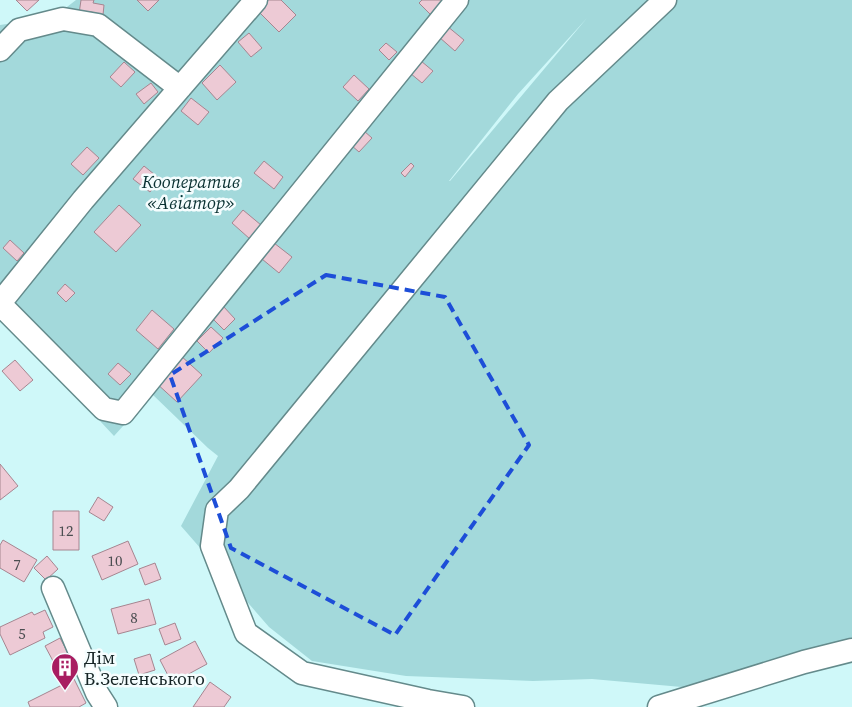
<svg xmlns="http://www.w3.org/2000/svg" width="852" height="707" font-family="'Source Serif 4',serif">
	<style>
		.green { fill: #a3d9db; fill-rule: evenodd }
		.building { fill: #edcad5; stroke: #a68590 }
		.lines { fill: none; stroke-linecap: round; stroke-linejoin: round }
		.minor-casing { stroke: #648a8b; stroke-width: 25 }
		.minor { stroke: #fff; stroke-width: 22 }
		.marked { fill: none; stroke: #1d4ed8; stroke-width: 4; stroke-dasharray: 10 6; stroke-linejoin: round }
		.labels { text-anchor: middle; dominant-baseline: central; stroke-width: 5; stroke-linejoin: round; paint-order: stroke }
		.number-label { font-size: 15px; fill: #4b4e51 }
		.park-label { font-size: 18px; font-style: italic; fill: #083031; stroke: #f5fdfe }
		.poi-label { font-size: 18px; fill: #152425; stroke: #f5fdfe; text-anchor: start }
	</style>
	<rect width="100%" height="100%" fill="#cff8f9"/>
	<path class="green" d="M 76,0 L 852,0 L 852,648 L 693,688 L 592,679 L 533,681 L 406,676 L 312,661 L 269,627 L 181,526 L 218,456 L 208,448 L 152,394 L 114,436 L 0,314 L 0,25 L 54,17 ZM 587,18 L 450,181 L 449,181 L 518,94 Z"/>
	<path class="building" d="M 16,0 L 39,0 L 27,11 Z
		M 81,0 L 94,0 L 93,3 L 104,5 L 103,15 L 91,12 L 79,14 Z
		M 137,0 L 159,0 L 148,11 Z
		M 266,0 L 281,0 L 296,15 L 279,32 L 256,9 Z
		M 422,0 L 443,0 L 434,18 L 419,3 Z
		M 447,26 L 464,40 L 455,51 L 439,37 Z
		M 249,33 L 262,48 L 251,57 L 238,42 Z
		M 386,43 L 397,52 L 389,60 L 379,50 Z
		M 421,61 L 433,71 L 422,83 L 410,73 Z
		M 124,62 L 135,72 L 121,87 L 110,77 Z
		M 220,65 L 236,82 L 217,100 L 202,83 Z
		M 354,75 L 369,89 L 358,101 L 343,87 Z
		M 151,83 L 158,92 L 144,104 L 136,94 Z
		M 191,98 L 209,112 L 198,125 L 181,111 Z
		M 364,131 L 372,138 L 359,152 L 351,145 Z
		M 87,147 L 99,158 L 83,175 L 71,164 Z
		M 264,161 L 283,177 L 274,189 L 254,173 Z
		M 411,163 L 414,166 L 405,177 L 401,173 Z
		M 144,166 L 160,179 L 150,192 L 133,179 Z
		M 119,205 L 141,225 L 116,252 L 94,232 Z
		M 243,210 L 261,225 L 250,239 L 232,223 Z
		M 10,240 L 24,253 L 17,261 L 3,248 Z
		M 274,243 L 292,257 L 279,273 L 262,259 Z
		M 65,284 L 75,293 L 66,302 L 57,293 Z
		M 223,306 L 235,319 L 224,330 L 211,317 Z
		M 152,310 L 174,329 L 158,349 L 136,330 Z
		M 211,327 L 223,338 L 209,353 L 197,341 Z
		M 180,355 L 202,375 L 177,402 L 155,382 Z
		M 15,360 L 33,380 L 20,391 L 2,371 Z
		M 118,363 L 131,374 L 120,385 L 108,374 Z
		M 0,464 L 18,486 L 0,500 Z
		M 98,497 L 113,507 L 104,521 L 89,512 Z
		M 53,511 L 79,511 L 79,550 L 53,550 Z
		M 3,540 L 37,560 L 24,582 L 0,568 L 0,545 Z
		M 128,541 L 138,564 L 102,580 L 92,556 Z
		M 47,556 L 58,569 L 46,580 L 34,568 Z
		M 155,563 L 161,579 L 145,585 L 139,569 Z
		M 149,599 L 156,624 L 118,634 L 111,609 Z
		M 45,610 L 53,627 L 43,632 L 45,638 L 10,655 L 0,634 L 0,627 L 32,612 L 34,615 Z
		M 175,623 L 181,639 L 165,645 L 159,629 Z
		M 60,638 L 68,653 L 53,661 L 45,646 Z
		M 195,641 L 207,664 L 172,683 L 160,660 Z
		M 150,654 L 155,670 L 139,675 L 134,659 Z
		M 74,679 L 86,703 L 79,707 L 30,707 L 28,702 Z
		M 210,682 L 231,697 L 224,707 L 193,707 Z"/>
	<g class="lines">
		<g class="minor-casing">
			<path id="minor" d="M 0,50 L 19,30 L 63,19 L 98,25 L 180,88
				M 0,303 L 83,200 L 256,0
				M 0,304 L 104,409 L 123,413 L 457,0
				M 53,588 L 97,693 L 106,707
				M 463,707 L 428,701 L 302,673 L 246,633 L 212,546 L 217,510 L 239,489 L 558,101 L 665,0
				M 659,707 L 804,662 L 852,650"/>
		</g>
		<use href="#minor" class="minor"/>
	</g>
	<path class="marked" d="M 326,275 L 445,297 L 529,445 L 395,635 L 231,548 L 170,375 Z"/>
	<defs>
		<g id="building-pin" transform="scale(1.4375)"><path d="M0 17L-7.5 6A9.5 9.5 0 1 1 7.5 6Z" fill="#a81d61" stroke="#f5fdfe"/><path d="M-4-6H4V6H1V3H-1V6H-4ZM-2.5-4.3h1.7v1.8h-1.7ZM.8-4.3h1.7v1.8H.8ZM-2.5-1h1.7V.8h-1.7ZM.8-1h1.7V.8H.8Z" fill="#fff"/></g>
	</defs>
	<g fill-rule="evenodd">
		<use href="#building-pin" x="65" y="667"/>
	</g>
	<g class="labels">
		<g class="number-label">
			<text x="66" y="530">12</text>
			<text x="115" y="560">10</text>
			<text x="17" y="564">7</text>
			<text x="134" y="617">8</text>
			<text x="22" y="633">5</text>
		</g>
		<g class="park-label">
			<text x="191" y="181">Кооператив<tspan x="191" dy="21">«Авіатор»</tspan></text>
		</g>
		<g class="poi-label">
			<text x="84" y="657">Дім<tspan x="84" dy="21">В.Зеленського</tspan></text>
		</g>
	</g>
</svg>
